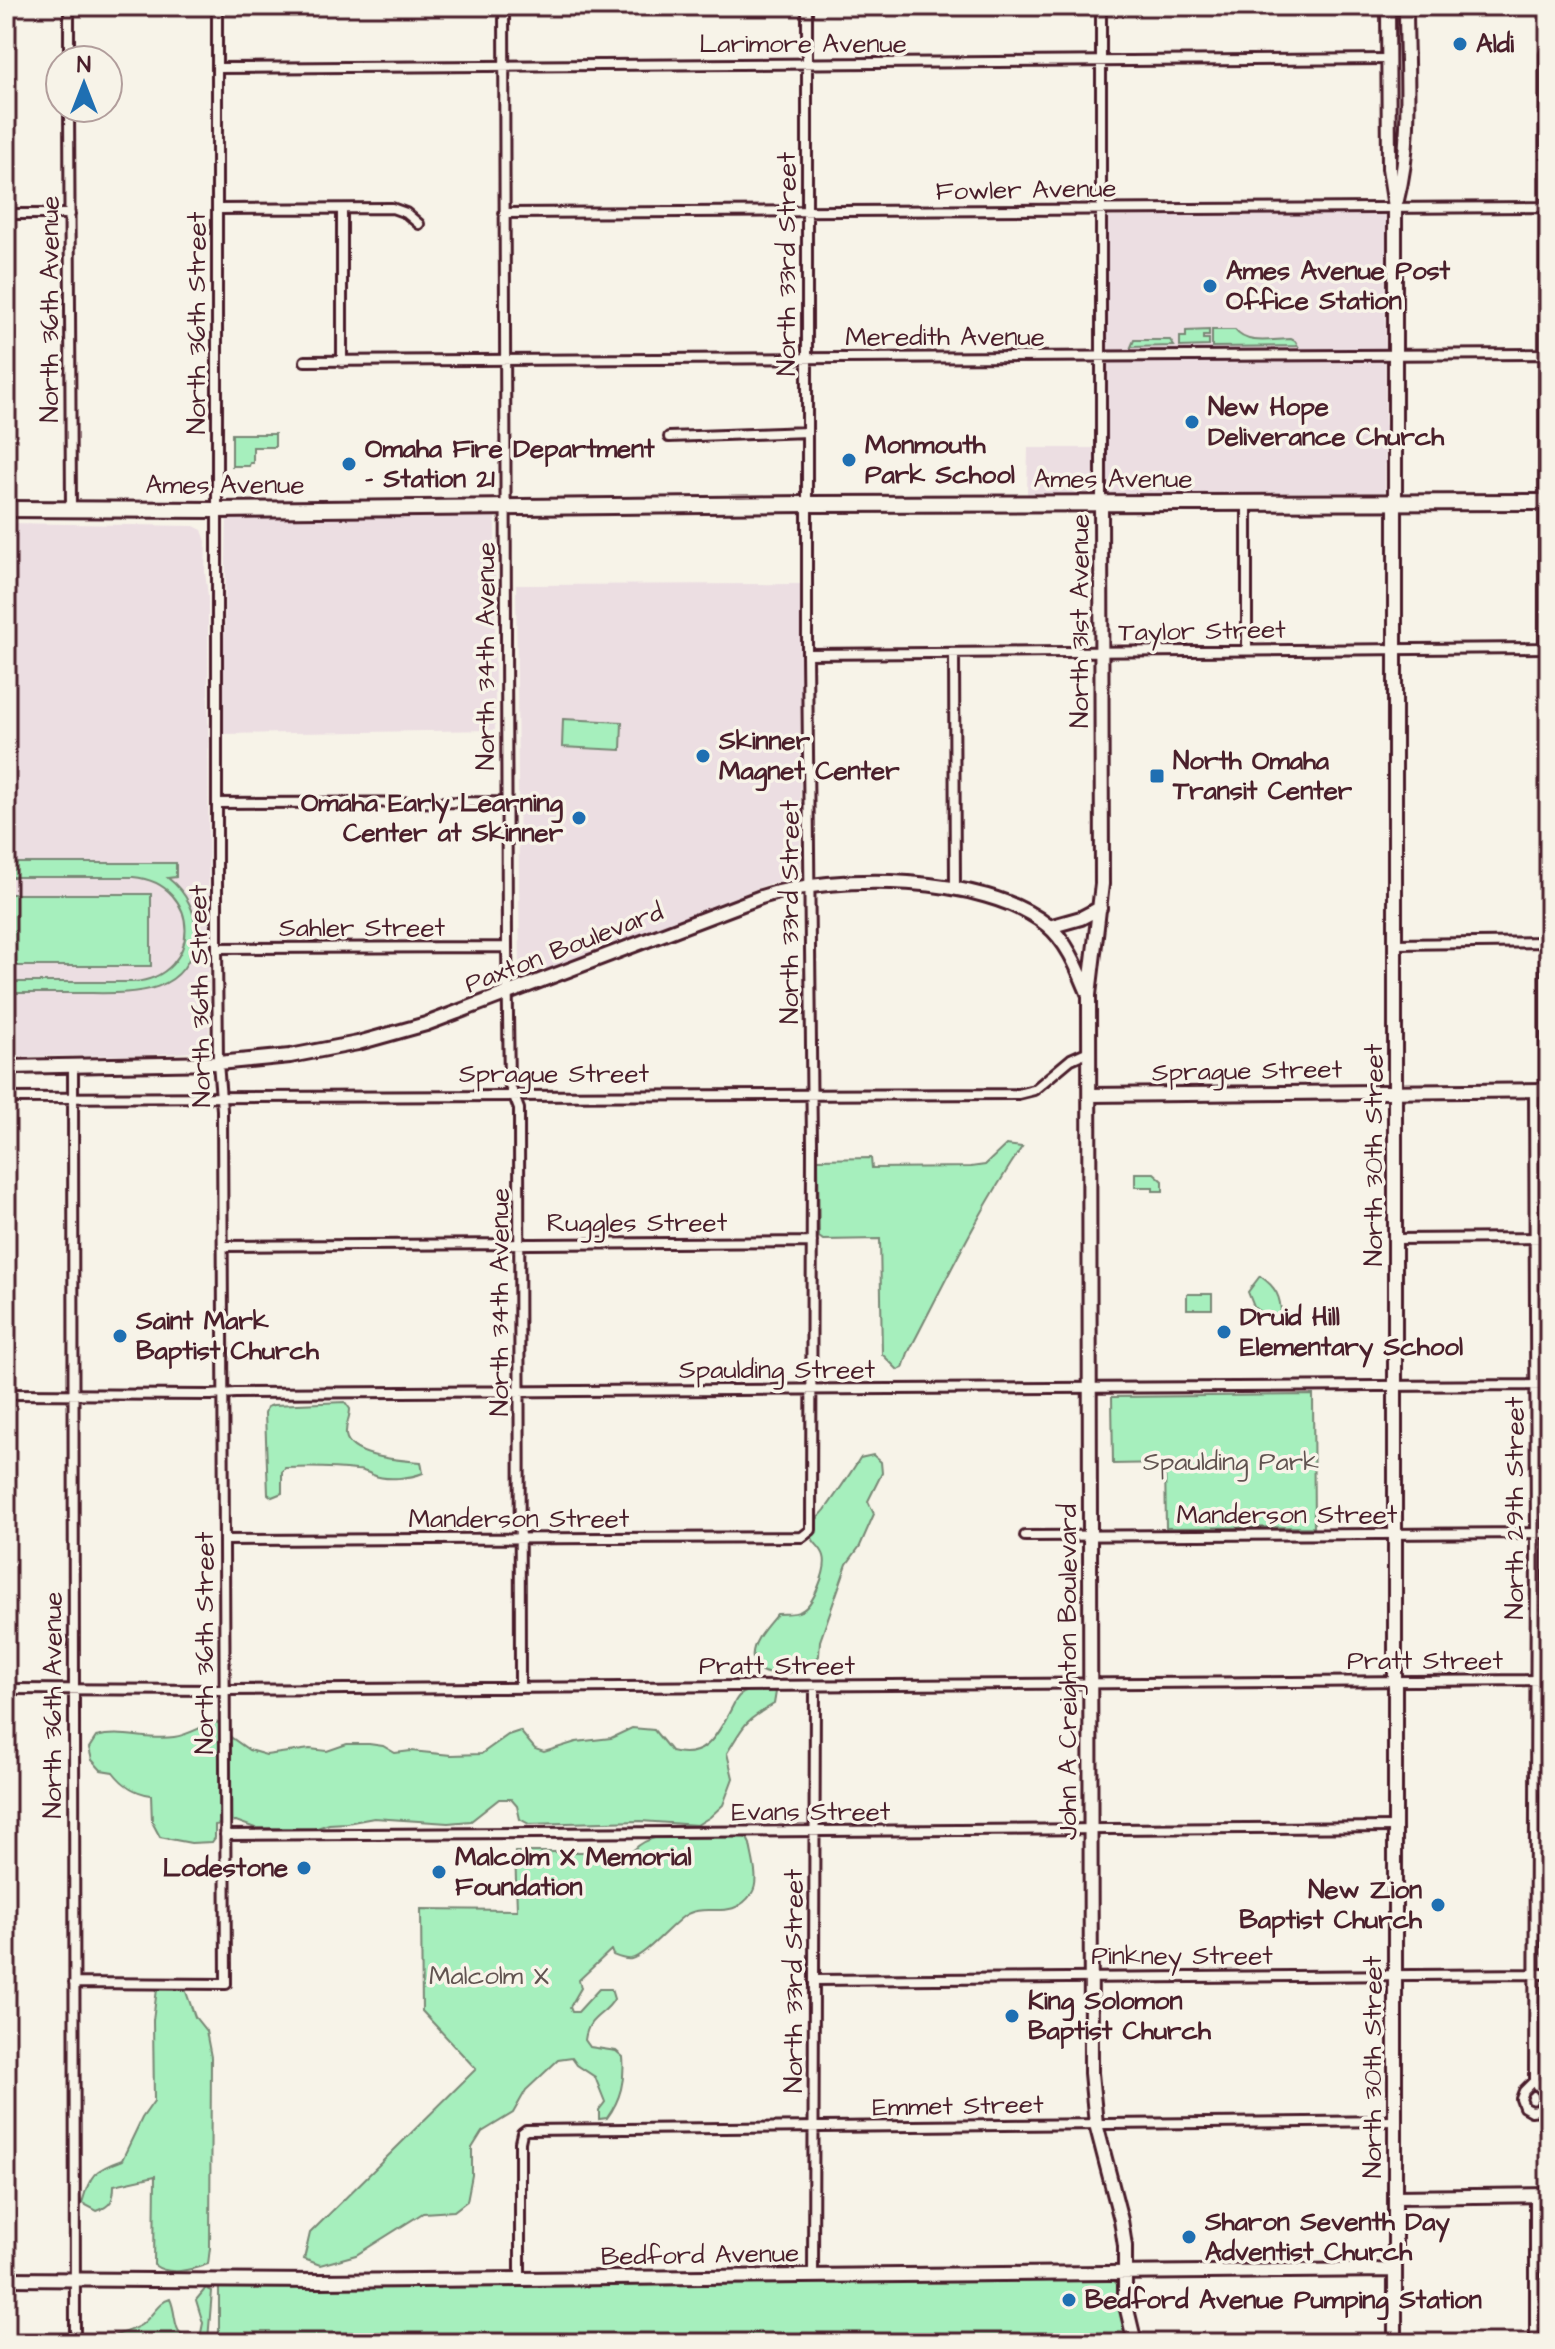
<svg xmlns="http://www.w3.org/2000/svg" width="1555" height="2349" font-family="'Architects Daughter',sans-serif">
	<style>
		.built { fill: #ecdee2 }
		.green { fill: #a6efbd; stroke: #788774; stroke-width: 2 }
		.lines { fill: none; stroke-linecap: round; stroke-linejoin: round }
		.street-casing { stroke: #4a1f2b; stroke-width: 14 }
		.secondary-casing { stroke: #4a1f2b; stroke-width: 18 }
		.primary-casing { stroke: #4a1f2b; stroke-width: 20 }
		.street { stroke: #f7f3e8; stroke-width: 8 }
		.secondary { stroke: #f7f3e8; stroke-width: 12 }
		.primary { stroke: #f7f3e8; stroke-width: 14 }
		.poi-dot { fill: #1f6fb2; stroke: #f7f3e8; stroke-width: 3 }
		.labels { text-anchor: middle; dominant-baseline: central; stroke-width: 7; stroke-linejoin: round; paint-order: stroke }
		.street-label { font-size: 26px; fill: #4a1f2b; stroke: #f7f3e8 }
		.poi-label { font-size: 26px; font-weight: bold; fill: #4a1f2b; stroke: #f7f3e8; text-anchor: start }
		.park-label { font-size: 26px; fill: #615350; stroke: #f7f3e8 }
	</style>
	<rect width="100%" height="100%" fill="#f7f3e8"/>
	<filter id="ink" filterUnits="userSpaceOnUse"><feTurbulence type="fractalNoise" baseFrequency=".0125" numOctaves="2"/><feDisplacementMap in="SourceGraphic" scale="16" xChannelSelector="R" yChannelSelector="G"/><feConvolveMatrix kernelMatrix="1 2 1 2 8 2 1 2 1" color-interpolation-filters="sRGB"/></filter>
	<g filter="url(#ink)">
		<path class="built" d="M 1386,213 L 1385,492 L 1027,494 L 1028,448 L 1105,448 L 1107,217 Z
			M 227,517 L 495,517 L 495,730 L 222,734 Z
			M 6,523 L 194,526 L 202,530 L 206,541 L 205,572 L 208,596 L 209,1051 L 145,1055 L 6,1057 Z
			M 801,584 L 800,879 L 771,883 L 520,981 L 516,585 Z"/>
		<path class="green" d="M 1209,330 L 1209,336 L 1203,336 L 1203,339 L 1209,339 L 1209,346 L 1180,347 L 1180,337 L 1186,337 L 1186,331 Z
			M 1212,330 L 1235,330 C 1247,346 1273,339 1291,339 L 1295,341 L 1298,346 L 1212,347 Z
			M 1134,340 L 1170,340 L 1174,346 L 1131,347 Z
			M 232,434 L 275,434 L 275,447 L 253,447 L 253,463 L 250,463 L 249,466 L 232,466 Z
			M 563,719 L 622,722 L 621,750 L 562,747 Z
			M 6,863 L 176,863 L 176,877 L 168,878 C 186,892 198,913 195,937 C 188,999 127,993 81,993 C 56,993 31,993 6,993 L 6,982 L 133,982 C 203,977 203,883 133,877 L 6,877 Z
			M 6,894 L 151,894 L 151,966 L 6,966 Z
			M 1006,1145 L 1022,1147 C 978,1212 944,1284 908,1353 L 903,1368 L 898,1370 L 882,1354 L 880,1239 L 823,1240 L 819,1237 L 818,1159 L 871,1158 L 872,1168 L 971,1167 L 985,1165 Z
			M 1135,1173 L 1154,1173 L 1163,1181 L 1163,1191 L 1153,1191 L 1153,1187 L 1135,1187 Z
			M 1260,1276 C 1276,1287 1281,1297 1281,1315 L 1264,1315 L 1254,1307 L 1248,1292 Z
			M 1187,1294 L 1212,1294 L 1212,1309 L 1187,1309 Z
			M 1313,1395 L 1314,1527 L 1166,1528 L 1165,1463 L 1113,1464 L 1112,1397 Z
			M 345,1402 L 350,1409 C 350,1418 345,1425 346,1435 C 350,1458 401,1460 421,1462 L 423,1473 C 411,1478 386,1481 373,1475 C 367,1472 363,1470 356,1470 C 332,1467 309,1467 285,1468 L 282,1472 L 282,1493 L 272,1497 L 268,1494 L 265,1413 L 267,1407 L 273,1405 Z
			M 873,1455 L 881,1462 L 882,1473 L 868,1501 L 874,1514 L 860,1546 L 847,1564 L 820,1641 L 819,1656 C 816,1659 813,1662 809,1665 C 797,1674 757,1682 753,1659 C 750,1643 768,1625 777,1614 C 784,1613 794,1615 801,1611 C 813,1606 828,1569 824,1556 C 820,1542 806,1544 814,1524 C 816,1519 821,1515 825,1510 C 837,1493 849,1476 860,1458 Z
			M 764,1689 L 776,1692 L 774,1704 C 743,1722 745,1724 727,1753 L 733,1778 L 723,1805 L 710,1817 L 697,1825 L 641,1821 L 529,1824 L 520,1819 L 517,1806 L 511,1799 L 499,1799 L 471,1821 L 448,1823 L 374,1818 L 347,1823 L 329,1824 L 314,1829 L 255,1828 L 236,1821 L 215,1825 L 215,1838 L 212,1842 L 191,1843 L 160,1837 L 152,1822 L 151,1795 C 134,1793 123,1785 113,1772 L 101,1770 L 92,1760 L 89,1748 L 96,1737 C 122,1730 147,1741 174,1737 C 190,1735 202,1725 217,1722 L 232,1738 L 249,1750 L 266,1755 L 310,1749 L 327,1751 L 347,1744 L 369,1744 L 383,1746 L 395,1753 L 411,1751 L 451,1755 L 481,1754 L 508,1735 L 520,1731 L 535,1749 L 544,1752 L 576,1742 L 611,1738 L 632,1728 L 654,1730 L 671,1751 C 703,1760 715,1739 729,1713 C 732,1708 735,1700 739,1696 C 746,1690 755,1689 764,1689 Z
			M 682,1834 L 742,1836 L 747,1838 L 750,1844 C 752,1858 760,1881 752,1893 C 732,1923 705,1901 684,1916 C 671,1925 645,1956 631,1959 C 625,1960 618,1957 613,1955 L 611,1950 L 579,1980 L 581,1988 L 570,2007 L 572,2012 L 578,2012 L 599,1989 L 611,1989 L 614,1999 C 605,2016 588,2015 585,2040 L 590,2047 L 616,2051 L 623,2057 C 625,2080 621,2099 607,2118 L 599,2119 L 599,2110 L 605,2102 L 595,2077 L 577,2065 L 572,2058 L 558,2060 L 526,2090 L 513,2113 L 482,2132 L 472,2148 L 472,2175 L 467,2201 L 454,2211 L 423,2213 L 356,2255 L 320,2265 L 304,2259 L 310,2233 L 476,2069 L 422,2011 L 421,1909 L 517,1910 L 515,1852 L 605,1852 L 628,1856 C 643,1837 660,1836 682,1834 Z
			M 174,1986 L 185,1989 L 195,2017 L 206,2031 L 211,2057 L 210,2248 L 208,2264 C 191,2270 169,2276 154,2265 L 155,2176 L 114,2185 C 114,2200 111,2206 97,2211 L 82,2203 C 90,2174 94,2170 122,2160 L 142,2118 L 154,2101 L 153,2020 L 157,1989 Z
			M 1111,2278 L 1118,2285 L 1129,2343 L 219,2343 L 219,2286 Z
			M 206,2288 L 212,2291 L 208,2340 L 202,2343 L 97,2343 C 111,2335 127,2333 141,2325 C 152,2317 158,2302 170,2299 C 179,2318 169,2344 201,2333 L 203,2323 L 196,2300 Z"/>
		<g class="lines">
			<g class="street-casing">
				<path id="street" d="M 69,6 L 69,60
					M 504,6 L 507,947 L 509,1083 L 519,1109 L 520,1688
					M 1101,6 L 1101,503
					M 217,68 L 1388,59
					M 69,108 L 71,510
					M 218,209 L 392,208 L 406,213 L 419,224
					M 342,209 L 342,362
					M 504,213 L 1549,207
					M 6,214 L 70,214
					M 305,361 L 1549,354
					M 669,437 L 807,432
					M 1544,648 L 1545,54 L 1549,54
					M 1247,650 L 1247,502
					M 954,653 L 955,889
					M 807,654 L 1549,648
					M 217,803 L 506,802
					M 1396,944 L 1545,942 L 1545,1090
					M 217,948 L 507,947
					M 73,1067 L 75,2343
					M 6,1098 L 1018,1094 L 1034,1090 L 1071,1059 L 1089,1051
					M 1396,1239 L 1549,1238
					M 223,1246 L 812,1242
					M 6,1394 L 211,1395 L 235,1393 L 1549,1385
					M 1025,1536 L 1549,1533
					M 225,1540 L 802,1537 L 811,1530 L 812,1144 L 807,654 L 807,6
					M 6,1689 L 225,1690 L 1549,1680
					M 225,1835 L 1396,1827
					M 814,1980 L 1549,1974
					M 74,1983 L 226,1984 L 222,1110 L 218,1063 L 217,948 L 217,6
					M 1534,2081 L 1524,2091 L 1521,2099 L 1524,2107 L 1531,2111 L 1539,2110 L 1545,2099 L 1543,2091 L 1534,2081 L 1536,1540 L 1534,1090
					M 1535,2196 L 1535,2343
					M 813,2276 L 815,1686
					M 520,2278 L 520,2142 L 522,2133 L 526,2130 L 1395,2121
					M 1535,2342 L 1549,2340"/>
			</g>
			<g class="secondary-casing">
				<path id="secondary" d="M 1388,6 L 1389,168 L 1395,207 L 1395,2343
					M 1397,200 C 1413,138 1406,70 1406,6
					M 1101,503 L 1102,884 L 1089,995 L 1091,2073 L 1096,2124 L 1121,2220 L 1125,2246 L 1125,2301 L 1135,2343
					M 1049,927 L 1081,918 L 1100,908
					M 6,1067 L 218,1063 L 290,1056 L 358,1043 L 426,1024 L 761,897 C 834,873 985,874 1047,925 C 1067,941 1078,969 1088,993
					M 1090,1095 L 1549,1090
					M 1395,2197 L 1549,2195
					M 6,2279 L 320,2281 L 1395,2270"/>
			</g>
			<g class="primary-casing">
				<path id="primary" d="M 6,509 L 217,510 L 808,504 L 1549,502"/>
			</g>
			<use href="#street" class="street"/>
			<use href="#secondary" class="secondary"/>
			<use href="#primary" class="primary"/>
		</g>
	</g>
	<g class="poi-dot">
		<circle cx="1460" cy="44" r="8"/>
		<circle cx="1210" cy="286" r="8"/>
		<circle cx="1192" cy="422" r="8"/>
		<circle cx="849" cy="460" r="8"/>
		<circle cx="349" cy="464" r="8"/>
		<circle cx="703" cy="756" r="8"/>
		<rect x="1149" y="768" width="16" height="16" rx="4"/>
		<circle cx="579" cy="818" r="8"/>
		<circle cx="1224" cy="1332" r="8"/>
		<circle cx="120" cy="1336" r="8"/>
		<circle cx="304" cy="1868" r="8"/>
		<circle cx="439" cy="1872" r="8"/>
		<circle cx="1438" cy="1905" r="8"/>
		<circle cx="1012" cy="2016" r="8"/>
		<circle cx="1189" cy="2237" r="8"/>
		<circle cx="1069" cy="2300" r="8"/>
	</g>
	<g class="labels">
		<g class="street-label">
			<text x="803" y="44">Larimore Avenue</text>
			<text transform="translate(1026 190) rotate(-1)">Fowler Avenue</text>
			<text transform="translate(787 264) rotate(-90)">North 33rd Street</text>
			<text transform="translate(50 309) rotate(-90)">North 36th Avenue</text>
			<text transform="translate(197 323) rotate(-90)">North 36th Street</text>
			<text x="945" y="337">Meredith Avenue</text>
			<text x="1113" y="479">Ames Avenue</text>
			<text x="225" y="485">Ames Avenue</text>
			<text transform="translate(1080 621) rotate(-90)">North 31st Avenue</text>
			<text transform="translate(1202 631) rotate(-1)">Taylor Street</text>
			<text transform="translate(486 656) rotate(-90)">North 34th Avenue</text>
			<text transform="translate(790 912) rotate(-90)">North 33rd Street</text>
			<text x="362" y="928">Sahler Street</text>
			<text transform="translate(564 948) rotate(-21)">Paxton Boulevard</text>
			<text transform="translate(200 996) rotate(-91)">North 36th Street</text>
			<text transform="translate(1247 1071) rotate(-1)">Sprague Street</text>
			<text x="554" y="1074">Sprague Street</text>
			<text transform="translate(1374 1155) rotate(-90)">North 30th Street</text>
			<text x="637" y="1223">Ruggles Street</text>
			<text transform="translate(500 1302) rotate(-90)">North 34th Avenue</text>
			<text x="777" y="1370">Spaulding Street</text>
			<text transform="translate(1515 1508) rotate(-90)">North 29th Street</text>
			<text x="1287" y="1515">Manderson Street</text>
			<text x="519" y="1519">Manderson Street</text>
			<text transform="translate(205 1643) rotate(-90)">North 36th Street</text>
			<text x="1425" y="1661">Pratt Street</text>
			<text x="777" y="1666">Pratt Street</text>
			<text transform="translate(1068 1672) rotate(-90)">John A Creighton Boulevard</text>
			<text transform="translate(53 1705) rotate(-90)">North 36th Avenue</text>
			<text x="811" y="1812">Evans Street</text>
			<text x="1182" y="1956">Pinkney Street</text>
			<text transform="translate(794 1981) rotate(-90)">North 33rd Street</text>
			<text transform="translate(1373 2067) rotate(-90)">North 30th Street</text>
			<text transform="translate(958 2106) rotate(-1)">Emmet Street</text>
			<text transform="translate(700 2255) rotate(-1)">Bedford Avenue</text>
		</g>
		<g class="poi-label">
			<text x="1476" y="44">Aldi</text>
			<text x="1226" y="271">Ames Avenue Post<tspan x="1226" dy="30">Office Station</tspan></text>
			<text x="1208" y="407">New Hope<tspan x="1208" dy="30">Deliverance Church</tspan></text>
			<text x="865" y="445">Monmouth<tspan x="865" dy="30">Park School</tspan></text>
			<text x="365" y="449">Omaha Fire Department<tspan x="365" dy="30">- Station 21</tspan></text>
			<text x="719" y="741">Skinner<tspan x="719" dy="30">Magnet Center</tspan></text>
			<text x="1173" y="761">North Omaha<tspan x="1173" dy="30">Transit Center</tspan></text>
			<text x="563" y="803" text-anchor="end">Omaha Early Learning<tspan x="563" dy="30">Center at Skinner</tspan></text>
			<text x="1240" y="1317">Druid Hill<tspan x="1240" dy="30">Elementary School</tspan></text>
			<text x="136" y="1321">Saint Mark<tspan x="136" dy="30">Baptist Church</tspan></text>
			<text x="455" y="1857">Malcolm X Memorial<tspan x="455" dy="30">Foundation</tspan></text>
			<text x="288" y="1868" text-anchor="end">Lodestone</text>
			<text x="1422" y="1890" text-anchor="end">New Zion<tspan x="1422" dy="30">Baptist Church</tspan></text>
			<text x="1028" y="2001">King Solomon<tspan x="1028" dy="30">Baptist Church</tspan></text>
			<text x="1205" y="2222">Sharon Seventh Day<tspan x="1205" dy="30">Adventist Church</tspan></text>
			<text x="1085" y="2300">Bedford Avenue Pumping Station</text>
		</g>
		<g class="park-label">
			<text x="1231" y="1462">Spaulding Park</text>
			<text x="489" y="1976">Malcolm X</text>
		</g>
	</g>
	<rect width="1555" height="2349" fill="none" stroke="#f7f3e8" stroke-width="32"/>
	<rect x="16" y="16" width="1523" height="2317" fill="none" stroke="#4a1f2b" stroke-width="3" filter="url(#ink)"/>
	<g transform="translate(84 84)"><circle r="38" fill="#f7f3e8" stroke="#b29e9c" stroke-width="2"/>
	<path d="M0-6L14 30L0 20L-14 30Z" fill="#1f6fb2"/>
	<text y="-12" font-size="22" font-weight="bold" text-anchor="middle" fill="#4a1f2b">N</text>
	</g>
</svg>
